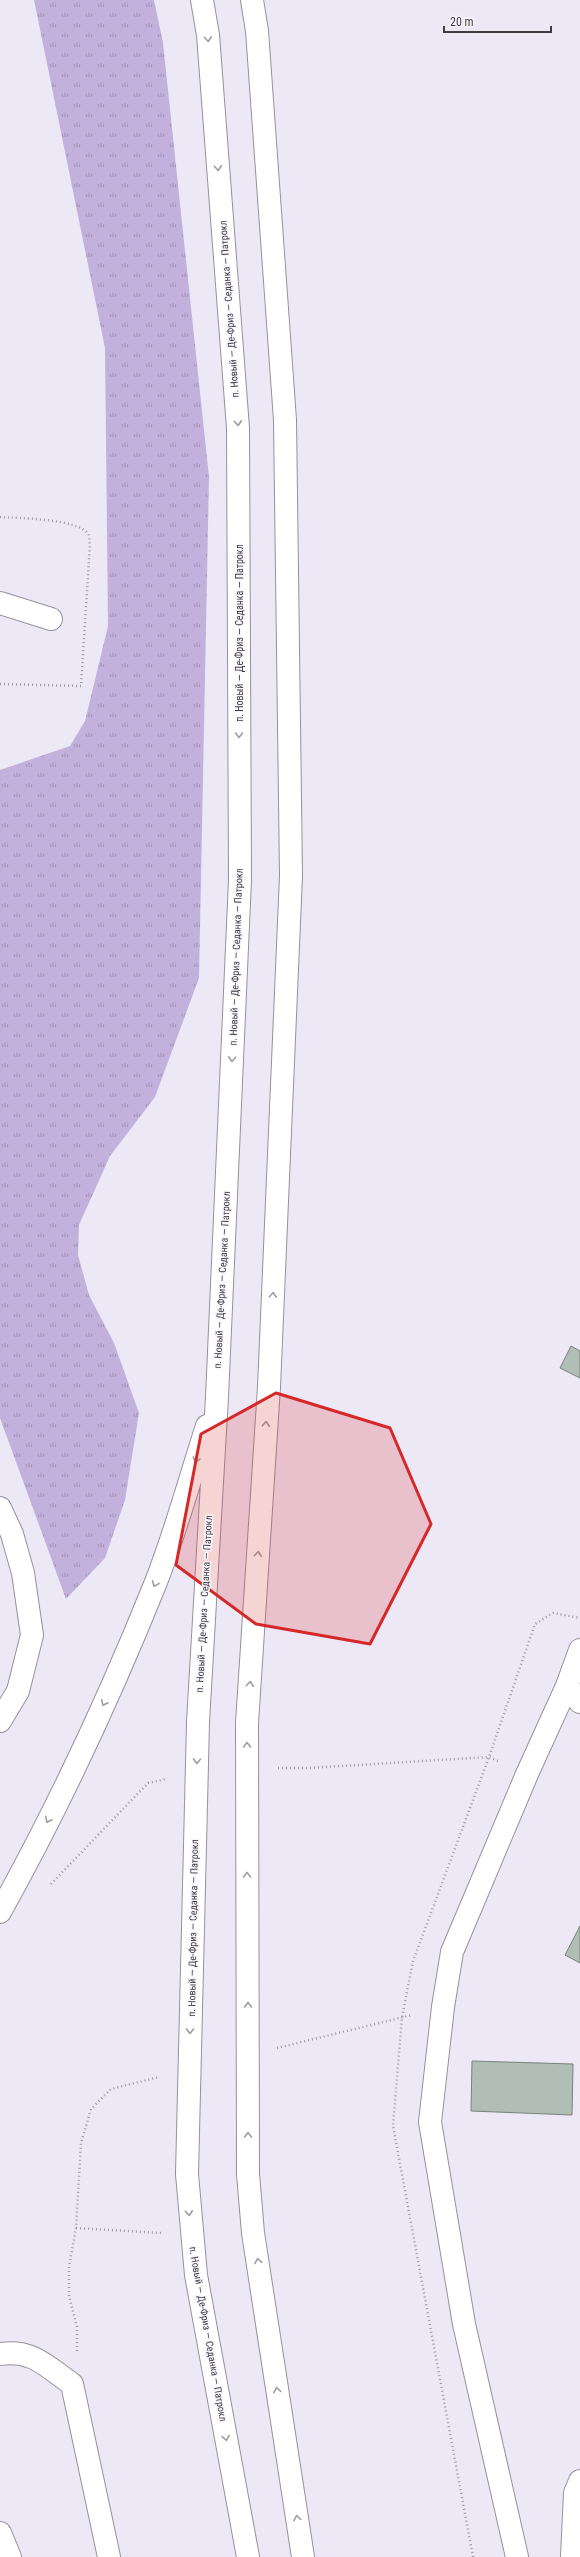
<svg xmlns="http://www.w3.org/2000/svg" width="580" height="2557" font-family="'Roboto Condensed',sans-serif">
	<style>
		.grass { fill: url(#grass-tufts) }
		.building { fill: #b0beb5; stroke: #77837b }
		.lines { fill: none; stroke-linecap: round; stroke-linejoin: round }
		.minor-casing { stroke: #96919d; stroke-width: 24 }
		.major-casing { stroke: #96919d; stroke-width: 24 }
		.highway-casing { stroke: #96919d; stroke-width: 24 }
		.path { stroke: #9c99a2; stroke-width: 2.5; stroke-dasharray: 1 3; stroke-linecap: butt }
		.minor { stroke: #fff; stroke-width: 22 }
		.major { stroke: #fff; stroke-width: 22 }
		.highway { stroke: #fff; stroke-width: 22 }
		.highway-bridge-casing { stroke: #96919d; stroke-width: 24; stroke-linecap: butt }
		.highway-bridge { stroke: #fff; stroke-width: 22 }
		.oneway { stroke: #9e9ea0 }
		.marked { fill: #d62828; fill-opacity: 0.2; stroke: #d62828; stroke-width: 3; stroke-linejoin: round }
		.labels { text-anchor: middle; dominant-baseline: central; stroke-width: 3; stroke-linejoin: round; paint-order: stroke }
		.street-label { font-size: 10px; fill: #3e3c41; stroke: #f9f6fe }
	</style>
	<defs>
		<pattern id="grass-tufts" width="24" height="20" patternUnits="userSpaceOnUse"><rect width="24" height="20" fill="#c3b1dd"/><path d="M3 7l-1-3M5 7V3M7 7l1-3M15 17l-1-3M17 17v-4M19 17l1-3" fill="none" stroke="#a091b5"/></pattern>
	</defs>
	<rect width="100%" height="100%" fill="#ede8f6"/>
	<path class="grass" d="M 34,0 L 154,0 L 163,43 L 209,477 L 199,978 L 155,1097 L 110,1156 L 79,1225 L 78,1255 L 89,1295 L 114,1343 L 139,1413 L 125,1500 L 105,1558 L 66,1599 L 0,1418 L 0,770 L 70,746 L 85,721 L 108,626 L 105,348 Z"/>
	<path class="building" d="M 571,1346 L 580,1351 L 580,1378 L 560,1368 Z
		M 580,1926 L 580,1963 L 565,1955 Z
		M 472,2061 L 573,2064 L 572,2115 L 471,2111 Z"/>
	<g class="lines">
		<g class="minor-casing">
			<path id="minor" d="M 0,603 L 51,619
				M 0,1508 L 12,1534 L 23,1573 L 32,1635 L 18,1691 L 0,1721
				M 567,1686 L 580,1702
				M 0,2354 C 33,2349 47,2367 72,2384 L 109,2557
				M 517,2557 L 464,2324 L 430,2122 L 443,2007 L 452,1952 L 527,1774 L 567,1686 L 580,1650
				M 572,2557 L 575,2493 L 580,2481"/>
		</g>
		<g class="major-casing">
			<path id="major" d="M 0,2533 L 10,2557"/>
		</g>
		<g class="highway-casing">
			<path id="highway" d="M 198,1722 L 217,1397 L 240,880 L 238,428 L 208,35 L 202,0
				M 247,1723 L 269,1387 L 291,876 L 285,420 L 257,31 L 252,0
				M 0,1912 C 59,1806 111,1694 156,1582 C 176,1531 190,1478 207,1426
				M 187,2174 L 196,2275 L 248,2557
				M 248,2174 L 253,2233 L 303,2557"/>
		</g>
		<path class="path" d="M 0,517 C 17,518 80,519 88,534 C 90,537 89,541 90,544 L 81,686 L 0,684
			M 278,1768 L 308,1768 L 489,1757 L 500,1762
			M 51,1884 L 148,1783 L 166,1779
			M 277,2048 L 412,2015
			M 76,2228 L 162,2233
			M 77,2351 L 77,2327 L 69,2296 L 69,2267 L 76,2228 L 81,2143 L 91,2109 L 111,2089 L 159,2077
			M 473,2557 L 393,2126 L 402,2017 L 413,1961 L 489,1757 L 535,1624 L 553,1613 L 580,1618"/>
		<use href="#minor" class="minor"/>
		<use href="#major" class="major"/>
		<use href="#highway" class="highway"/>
		<g class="highway-bridge-casing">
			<path id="highway-bridge" d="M 247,1723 L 248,2174
				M 187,2174 L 198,1722"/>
		</g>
		<use href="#highway-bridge" class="highway-bridge"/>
	</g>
	<defs><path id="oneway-chevron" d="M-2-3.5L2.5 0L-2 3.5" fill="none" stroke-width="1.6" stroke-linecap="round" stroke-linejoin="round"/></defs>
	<g class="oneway">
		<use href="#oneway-chevron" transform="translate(208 39) rotate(85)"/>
		<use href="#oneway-chevron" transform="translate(218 168) rotate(86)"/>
		<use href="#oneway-chevron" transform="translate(238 423) rotate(86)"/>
		<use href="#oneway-chevron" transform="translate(239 735) rotate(90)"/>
		<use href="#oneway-chevron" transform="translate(232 1059) rotate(93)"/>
		<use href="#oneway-chevron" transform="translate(273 1295) rotate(-87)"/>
		<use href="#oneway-chevron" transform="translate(266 1424) rotate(-86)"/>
		<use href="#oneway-chevron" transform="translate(196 1460) rotate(108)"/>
		<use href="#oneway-chevron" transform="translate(258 1554) rotate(-86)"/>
		<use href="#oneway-chevron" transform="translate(155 1584) rotate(112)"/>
		<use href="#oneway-chevron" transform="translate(250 1684) rotate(-86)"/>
		<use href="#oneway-chevron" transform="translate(104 1703) rotate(116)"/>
		<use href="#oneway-chevron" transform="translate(247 1745) rotate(-90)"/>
		<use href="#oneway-chevron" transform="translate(197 1761) rotate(91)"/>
		<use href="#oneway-chevron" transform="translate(48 1820) rotate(117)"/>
		<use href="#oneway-chevron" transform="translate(247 1875) rotate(-90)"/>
		<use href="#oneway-chevron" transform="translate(248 2005) rotate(-90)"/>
		<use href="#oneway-chevron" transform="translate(190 2031) rotate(91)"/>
		<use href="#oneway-chevron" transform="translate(248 2135) rotate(-90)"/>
		<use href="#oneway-chevron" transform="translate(189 2213) rotate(86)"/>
		<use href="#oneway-chevron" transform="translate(258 2261) rotate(-99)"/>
		<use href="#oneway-chevron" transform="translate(277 2390) rotate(-99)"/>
		<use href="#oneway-chevron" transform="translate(226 2438) rotate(80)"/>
		<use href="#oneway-chevron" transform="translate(297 2518) rotate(-99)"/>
	</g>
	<path class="marked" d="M 276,1393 L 390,1428 L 431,1524 L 370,1644 L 256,1624 L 176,1565 L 201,1434 Z"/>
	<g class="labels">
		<g class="street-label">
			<text transform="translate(229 309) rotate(-94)">п. Новый — Де-Фриз — Седанка — Патрокл</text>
			<text transform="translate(239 633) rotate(-90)">п. Новый — Де-Фриз — Седанка — Патрокл</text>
			<text transform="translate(236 957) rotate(-88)">п. Новый — Де-Фриз — Седанка — Патрокл</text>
			<text transform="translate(222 1280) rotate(-87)">п. Новый — Де-Фриз — Седанка — Патрокл</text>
			<text transform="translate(204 1604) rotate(-87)">п. Новый — Де-Фриз — Седанка — Патрокл</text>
			<text transform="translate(193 1928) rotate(-89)">п. Новый — Де-Фриз — Седанка — Патрокл</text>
			<text transform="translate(208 2334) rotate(80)">п. Новый — Де-Фриз — Седанка — Патрокл</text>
		</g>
	</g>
	<path d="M444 26v6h107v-6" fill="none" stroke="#3e3c41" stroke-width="2"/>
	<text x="450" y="26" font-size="12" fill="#3e3c41" stroke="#f9f6fe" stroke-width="3" paint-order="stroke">20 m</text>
</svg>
